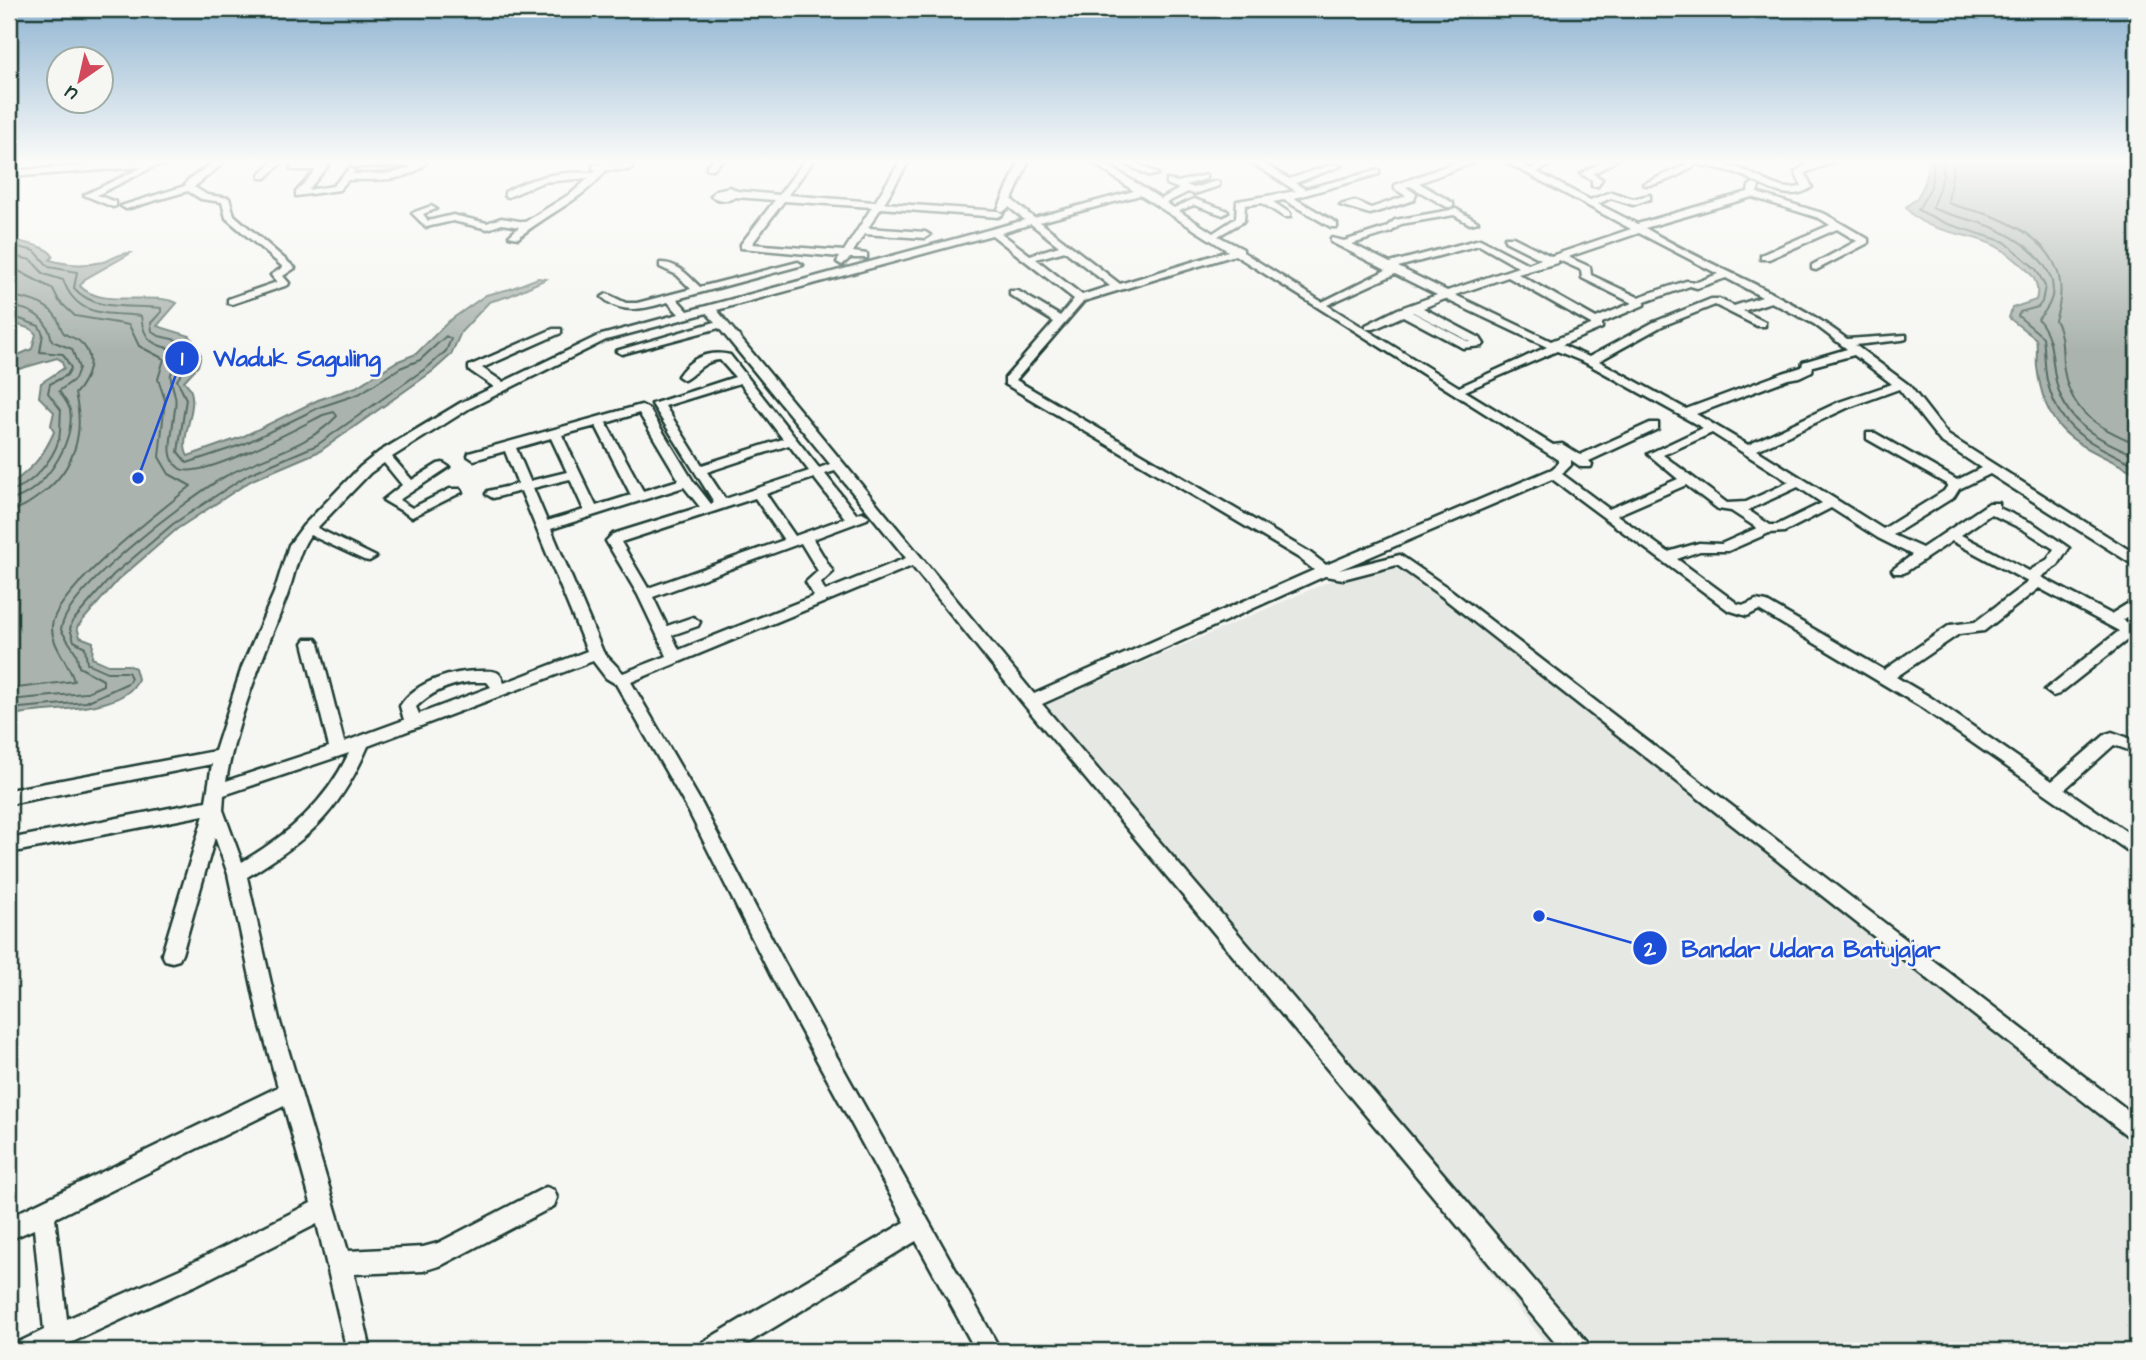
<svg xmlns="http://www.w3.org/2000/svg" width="2146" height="1360" font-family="'Architects Daughter',sans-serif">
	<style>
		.built { fill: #e6e8e4 }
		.water { fill: #aab3ae; stroke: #72847d; stroke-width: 2 }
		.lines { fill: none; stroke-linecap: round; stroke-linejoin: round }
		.shore { stroke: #576c65; stroke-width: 2 }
		.minor-casing { stroke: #1f3d34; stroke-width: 5 }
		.minor { fill: #f6f6f2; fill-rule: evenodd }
		.leader { fill: none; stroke: #1d4ed8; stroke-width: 2.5 }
		.callout-dot { fill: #1d4ed8; stroke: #f6f6f2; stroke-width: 2.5 }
		.mark-label { font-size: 21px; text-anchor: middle; font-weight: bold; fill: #fff }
		.callout-label { font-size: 24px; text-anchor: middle; font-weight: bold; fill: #1d4ed8; stroke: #f6f6f2; stroke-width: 5; stroke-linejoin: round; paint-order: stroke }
	</style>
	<rect width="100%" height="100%" fill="#f6f6f2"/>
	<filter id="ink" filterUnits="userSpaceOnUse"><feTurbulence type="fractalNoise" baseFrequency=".0143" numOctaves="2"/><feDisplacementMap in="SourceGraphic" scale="14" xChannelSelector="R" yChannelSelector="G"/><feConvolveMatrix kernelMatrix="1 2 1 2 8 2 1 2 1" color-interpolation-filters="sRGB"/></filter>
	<g filter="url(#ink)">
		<path class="built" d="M 1399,551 L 2137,1127 L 2137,1351 L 1552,1351 L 1046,705 Z"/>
		<path class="water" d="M 1929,160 L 2137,160 L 2137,474 C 2081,443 2046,440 2037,367 C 2036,357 2038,348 2036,339 L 2009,318 L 2012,308 L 2036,300 C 2040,286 2035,277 2024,267 C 2013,258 2003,248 1989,243 C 1964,232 1921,232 1906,207 L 1917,198 L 1924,185 Z
			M 9,234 C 14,246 43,241 53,256 L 50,260 C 67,265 85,266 103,262 C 113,259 121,252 131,253 L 85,279 L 80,286 C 101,309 151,291 177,303 L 157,326 L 190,336 L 201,355 L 198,366 L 184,381 C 206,399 176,438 188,456 L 242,437 L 318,400 L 356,387 L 396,362 L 416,354 L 449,321 L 486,295 L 510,289 L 538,278 L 546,279 L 509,296 L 489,302 L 461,332 L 451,355 L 433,371 L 320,451 L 252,480 L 177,529 L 118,580 L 77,627 L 80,637 L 93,642 L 92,658 L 108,665 L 128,665 L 135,668 L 138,679 C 124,715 41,707 9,716 L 9,486 C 32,468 42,459 54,432 L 51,425 L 54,412 L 39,397 L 41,383 L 64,368 L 61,360 L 57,358 L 9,372 L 9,359 L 32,349 L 36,334 L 31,329 L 9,322 Z"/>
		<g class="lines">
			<path class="shore" d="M 1934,160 L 1931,187 L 1918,210 L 1945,223 L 2005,242 L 2036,269 L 2045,286 L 2042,302 L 2038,307 L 2020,312 L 2018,316 L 2043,337 C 2045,351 2044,366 2047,380 C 2059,434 2093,443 2137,466
				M 1943,160 L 1943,176 L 1932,208 C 1952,217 1974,219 1994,228 C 2030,244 2077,281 2038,319 C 2052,336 2051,350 2054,370 C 2061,423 2093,436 2137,456
				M 1954,160 L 1948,203 C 1963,209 1980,211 1995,217 C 2042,236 2074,267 2055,320 C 2063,334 2062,348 2063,363 C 2068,412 2096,426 2137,444
				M 9,245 L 35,251 L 49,267 L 77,272 L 74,288 C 96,313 131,304 161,308 L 161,312 L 151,323 L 152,331 L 159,336 L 185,342 L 194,357 L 177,380 L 186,399 L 178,452 L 187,463 L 244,444 L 320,407 L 359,394 L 400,368 L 420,360 L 446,336 L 451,339 L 446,351 L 429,366 L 317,445 L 249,474 L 173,524 L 113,575 L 72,622 L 70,629 L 74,641 L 85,647 L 87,663 L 107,672 L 128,672 L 131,678 L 128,683 L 86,702 L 9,709
				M 9,255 L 31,260 L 44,274 L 63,280 C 78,319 106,312 141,316 C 144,344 155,345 180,351 L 182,358 C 166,377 170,374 175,396 C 177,404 174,414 173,423 C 172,438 165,457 179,468 C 197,483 301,426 323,415 L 334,412 L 337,416 C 307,448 262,456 224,477 C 189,497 64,592 61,630 L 76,653 L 79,667 L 103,680 L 103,685 L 85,693 L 9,700
				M 9,266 L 53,289 L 59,301 L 75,316 L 129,325 L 139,346 L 164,359 L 158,379 L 165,400 L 159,457 L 169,474 L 191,486 C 162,510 54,591 52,626 C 51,646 69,662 74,681 L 9,689
				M 9,296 C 26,298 48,303 57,318 C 60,323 60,329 64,333 C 68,337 74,337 79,341 C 98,356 88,379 75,394 C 85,432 75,468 43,493 C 32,501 22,509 9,511
				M 9,306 C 31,309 48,317 52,341 L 72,349 L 79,368 L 75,379 L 59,391 C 63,397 68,403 70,410 C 76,442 42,496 9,500
				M 9,315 L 39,326 L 43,334 L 40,352 L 63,354 L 71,368 L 67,375 L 50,384 L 48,393 L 61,410 C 60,419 61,430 59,439 C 53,460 31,487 9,491"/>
			<g class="minor-casing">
				<path id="minor" d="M 151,160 L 197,160 L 155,166 L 97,195 L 116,202 L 116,206 L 113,207 L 84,195 L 143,167 L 22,176 L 17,173 L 22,170 Z
					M 216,160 L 227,160 L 194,187 L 207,195 L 229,198 L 234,215 L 295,268 L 283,276 L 289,283 L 288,285 L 232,304 L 228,303 L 228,299 L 277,282 L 271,275 L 283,267 L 226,218 L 222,202 L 201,199 L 188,191 L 126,209 L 121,206 L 185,186 L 187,181 Z
					M 274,160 L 284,160 L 266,178 L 260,178 L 260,174 Z
					M 324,160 L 333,160 L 308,190 L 333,186 L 350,168 L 355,171 L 352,174 C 373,174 394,176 413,166 L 352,167 L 351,165 L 355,162 L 423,160 L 426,163 C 406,184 374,179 348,180 L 339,190 L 296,196 L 296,192 L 316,170 L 294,170 L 291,169 L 291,165 L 320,164 Z
					M 603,160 L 612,160 L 610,164 L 628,164 L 633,167 L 628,170 L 606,170 C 586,198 546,214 518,238 L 509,236 L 519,227 L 502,224 L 488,229 L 453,221 L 426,227 L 412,213 L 431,206 L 436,209 L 423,214 L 428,221 L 453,215 L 487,223 L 501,218 L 525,222 L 573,192 L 589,178 L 543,182 L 508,197 L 505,196 L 505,192 C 533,176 562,171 594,173 L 597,170 L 593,169 L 593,165 L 601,164 Z
					M 713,160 L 723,160 L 713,169 L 707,169 L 707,165 Z
					M 805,160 L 814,160 L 788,195 L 875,202 L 901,160 L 910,160 L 884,203 L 998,211 L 1003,214 L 998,217 L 881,208 L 868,228 L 925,232 L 930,235 L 925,238 L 864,234 L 853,252 L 867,254 L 867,258 L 850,258 L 842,265 L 837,262 L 840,257 L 741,248 L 741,244 L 775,200 L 735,197 C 730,202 716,200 711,196 L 716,190 L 730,187 L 737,191 L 779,195 ZM 784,201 L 872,207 L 844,251 L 752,244 Z
					M 1020,160 L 1029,160 L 1012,200 L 1034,218 L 1134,191 L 1089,160 L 1100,160 L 1161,199 L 1179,189 L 1167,184 L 1167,180 L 1178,182 L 1206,175 L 1206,179 L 1186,185 L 1194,188 L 1216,181 L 1219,182 L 1219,186 L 1194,194 L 1188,192 L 1166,203 L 1174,208 L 1194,199 L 1226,210 L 1228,212 L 1223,215 L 1194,205 L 1179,211 L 1213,233 L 1236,218 L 1237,201 L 1296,191 L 1247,160 L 1258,160 L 1289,179 L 1333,164 L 1341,166 L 1295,183 L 1305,189 L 1379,170 L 1379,174 L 1294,198 L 1337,223 L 1337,227 L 1331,227 L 1284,200 L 1273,202 L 1290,213 L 1290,217 L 1284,217 L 1262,203 L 1245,205 L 1244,221 L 1218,236 L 1243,249 L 1243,252 L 1322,302 L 1386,270 L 1331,242 L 1331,238 L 1344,241 L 1385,228 L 1395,220 L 1456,209 L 1478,222 L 1470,224 L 1454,215 L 1401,224 L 1391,232 L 1352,244 L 1390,263 L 1480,239 L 1528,264 L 1541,259 L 1505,241 L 1505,237 L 1513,237 L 1551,256 L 1631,229 L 1502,160 L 1514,160 L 1530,169 L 1547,160 L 1559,160 L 1537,172 L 1590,200 L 1611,192 L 1633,199 L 1650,195 L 1650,199 L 1633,205 L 1611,198 L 1598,204 L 1637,224 L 1748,192 L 1749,186 L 1754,183 L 1759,186 L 1757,193 L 1825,214 L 1868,239 L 1868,243 L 1816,270 L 1812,269 L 1812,265 L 1857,241 L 1837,229 L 1769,259 L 1761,259 L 1761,255 L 1830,225 L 1819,218 L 1752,197 L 1645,228 C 1713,269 1784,291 1847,339 L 1906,335 L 1906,339 L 1902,340 L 1855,345 L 1909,385 L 1948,435 L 2137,555 L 2137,565 L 2132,564 L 1990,474 L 1959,489 L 1954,497 L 1893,535 L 1922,548 L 1989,503 L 1999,503 L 1999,508 L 2034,524 L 2069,548 L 2058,565 L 2041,577 L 2111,614 L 2137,598 L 2137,610 L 2123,620 L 2137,628 L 2137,639 L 2131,637 L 2059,694 L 2053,696 L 2045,690 L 2119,631 L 2039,588 L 1984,631 L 1959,634 L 1896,677 L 1930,697 L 2052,781 L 2106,734 L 2112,732 L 2137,741 L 2137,753 L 2114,745 L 2065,789 L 2137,839 L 2137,855 L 2131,853 L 1918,705 L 1759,610 L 1747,616 L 1728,610 L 1552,479 L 1339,570 L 1400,555 L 1451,590 L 2137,1117 L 2137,1140 L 2129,1137 L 1441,596 L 1397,565 L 1343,579 L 1325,576 L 1042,704 L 1587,1342 L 1590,1351 L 1562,1351 L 1025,706 L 912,566 L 631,682 L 702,804 L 784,962 L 1001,1351 L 976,1351 L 916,1241 L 735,1351 L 700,1351 L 703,1342 L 905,1222 L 770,974 L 689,812 L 616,684 L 606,678 L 593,661 L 368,746 C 339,813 308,840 247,877 L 279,1019 L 348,1251 L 423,1247 L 438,1243 L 546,1187 L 554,1190 L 557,1198 L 554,1206 L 442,1265 L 423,1271 L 354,1274 L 371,1351 L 347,1351 L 317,1224 L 196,1285 L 53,1351 L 16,1351 L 19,1342 L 44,1330 L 34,1229 L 9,1240 L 9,1217 L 278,1087 L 259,1019 L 228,874 L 215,837 L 182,954 L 179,960 L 172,962 L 165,960 L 162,954 L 204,815 L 9,853 L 9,839 L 206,801 L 212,764 L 9,804 L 9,790 L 215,751 L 242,667 L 274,593 L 289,545 L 303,526 L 360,467 L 379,452 L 462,402 L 494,387 L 469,370 L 469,366 L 553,329 L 561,329 L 561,333 L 482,368 L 503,382 L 598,336 L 679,314 L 668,302 C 644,309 621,315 602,297 L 607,294 L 626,303 L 637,303 L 691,289 L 677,275 L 660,267 L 660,263 C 677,262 689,276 700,287 L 798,262 L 803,265 L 677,299 L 688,311 L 1025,220 L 1009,207 L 1003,212 L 998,209 ZM 1140,195 L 1228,251 L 1120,284 L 1040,222 ZM 1031,224 L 1059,246 L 1030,255 L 1001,233 ZM 1639,233 L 1718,274 L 1697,282 L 1686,281 L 1638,297 L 1591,275 L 1590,267 L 1568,257 ZM 992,235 L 1074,299 L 1060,316 L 1018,291 L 1010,291 L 1010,295 L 1054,322 L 1005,378 L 1005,384 L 1299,558 L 1314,570 L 1034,694 L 717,310 ZM 1479,245 L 1518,267 L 1447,291 L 1398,267 ZM 1065,251 L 1110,286 L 1082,295 L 1036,259 ZM 1235,255 L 1552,456 L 1558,460 L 1558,464 L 1552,469 L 1326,565 L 1309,552 L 1016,380 L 1084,301 ZM 1559,260 L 1581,270 L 1582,278 L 1632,303 L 1596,318 L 1518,274 L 1557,263 ZM 1395,274 L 1437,295 L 1398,309 L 1366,325 L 1366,329 L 1374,329 L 1403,316 L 1463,348 L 1482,346 L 1484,344 L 1480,338 L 1423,308 L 1445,299 L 1547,347 L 1459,387 L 1327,305 ZM 1508,277 L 1591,324 L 1591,325 L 1551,341 L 1455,295 ZM 1726,278 L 1762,297 L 1734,306 L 1719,299 L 1711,299 L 1654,322 L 1589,357 L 1562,345 L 1602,328 L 1602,323 L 1644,305 L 1645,302 L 1690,286 L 1697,288 ZM 1771,302 L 1814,324 L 1847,349 L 1803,362 L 1802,367 L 1783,373 L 1686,409 L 1599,361 L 1662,326 L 1715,305 L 1757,326 L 1765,326 L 1765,322 L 1743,311 ZM 1412,312 L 1413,312 L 1471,342 L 1469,342 ZM 707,313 L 715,322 L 616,351 L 622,354 L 719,328 L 830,464 L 819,468 L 730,355 C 708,350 690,358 678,376 L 684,380 C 697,373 702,361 720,360 L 735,377 L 652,404 L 714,502 L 711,504 L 693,481 L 649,409 L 641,405 L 469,453 L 468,456 L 474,460 L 505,451 L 518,484 L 488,491 L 486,494 L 493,498 L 521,491 L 587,651 L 504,683 C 502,679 501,675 498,673 C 494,670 485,671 481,671 C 452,671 416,681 400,706 L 404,720 L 344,742 L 319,643 L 316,639 L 306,639 L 303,643 L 329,747 L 226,781 C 237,716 264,656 287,596 C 295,575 297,553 310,535 L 364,560 L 369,561 L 376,557 L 317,528 L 370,473 L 384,463 L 402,485 L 383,500 L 412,517 L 462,492 L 460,489 L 450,489 L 412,508 L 399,500 L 449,467 L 443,463 L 438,464 L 412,480 L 392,457 L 470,408 L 606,340 ZM 1557,351 L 1586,363 L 1703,428 L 1648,454 L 1678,479 L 1609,509 L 1562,474 L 1571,465 L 1571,460 L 1581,467 L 1591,467 L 1592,464 L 1589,461 L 1658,429 L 1658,423 L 1650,423 L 1580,455 L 1562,444 L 1553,445 L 1465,391 ZM 1854,355 L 1892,384 L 1839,402 L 1748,445 L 1696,414 L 1788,379 L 1799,377 L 1812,371 L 1813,366 ZM 740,383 L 783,439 L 702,465 L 665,406 ZM 1899,389 L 1940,441 L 1981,468 L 1957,480 L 1875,433 L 1867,433 L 1867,439 L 1948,485 L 1944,491 L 1883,529 L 1757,450 L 1847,408 ZM 639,413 L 679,480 L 643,491 L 606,423 ZM 596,426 L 631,495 L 596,506 L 562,435 ZM 1712,433 L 1789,482 L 1746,502 L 1727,503 L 1663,455 ZM 551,438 L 567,472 L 530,481 L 516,448 ZM 789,445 L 809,471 L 725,499 L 707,472 ZM 835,471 L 906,558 L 825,591 L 821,583 L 833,572 L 813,539 L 867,519 L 869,516 L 862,512 L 856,514 L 825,474 ZM 814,478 L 845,518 L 795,536 L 766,494 ZM 570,479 L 584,510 L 547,521 L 533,488 ZM 1686,485 L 1718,509 L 1731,511 L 1757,528 L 1721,544 L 1699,543 L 1668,552 L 1617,515 ZM 684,487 L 700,507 L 613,534 L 606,541 L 638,595 L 667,656 L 623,673 L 603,652 L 551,529 ZM 1798,487 L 1822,503 L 1777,525 L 1770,525 L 1748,510 ZM 755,498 L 784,540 L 648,588 L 621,542 ZM 1831,508 L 1878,538 L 1912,555 L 1892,570 L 1894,573 L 1904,573 L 1952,541 L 2028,582 L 1975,622 L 1950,625 L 1884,670 L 1767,602 L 1756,600 L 1745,605 L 1738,604 L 1677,559 L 1700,551 L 1728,551 L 1769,533 L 1784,532 ZM 1991,514 L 2024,530 L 2054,549 L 2048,559 L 2029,571 L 1961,535 ZM 801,543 L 818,571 L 806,582 L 814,596 L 679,650 L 672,635 L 698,626 L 700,622 L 693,617 L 667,626 L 653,597 ZM 469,682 L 487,682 L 491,687 L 419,714 L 416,707 C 431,692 448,685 469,682 ZM 349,753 C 325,803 289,834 242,862 L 223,810 L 224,795 ZM 284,1106 L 311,1203 L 180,1269 L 67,1319 L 55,1218 Z
					M 1118,160 L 1130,160 L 1158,174 L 1150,176 Z
					M 1462,160 L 1471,160 L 1472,163 L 1419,183 L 1453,203 L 1453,207 L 1447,207 L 1410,186 L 1406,187 L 1416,194 L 1414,200 L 1370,214 L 1340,205 L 1355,201 L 1371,208 L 1406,196 L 1395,189 L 1395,185 Z
					M 1605,160 L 1617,160 L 1593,174 L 1602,179 L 1598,186 L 1592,186 L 1592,180 L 1581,174 Z
					M 1688,160 C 1705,160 1721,163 1738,168 C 1758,174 1780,195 1802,186 L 1795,172 L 1807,164 L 1838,160 L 1805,173 L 1812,187 C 1788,205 1762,184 1739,174 C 1725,169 1710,167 1696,164 C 1688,172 1653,189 1643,184 L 1684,166 Z"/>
			</g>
			<use href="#minor" class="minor"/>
		</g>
	</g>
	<linearGradient id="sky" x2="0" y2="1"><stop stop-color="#8fb4d1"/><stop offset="0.46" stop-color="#fbfbf9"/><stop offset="1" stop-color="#fbfbf9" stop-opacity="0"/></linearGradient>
	<rect width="2146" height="351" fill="url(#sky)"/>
	<path class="leader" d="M138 478L182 358M1539 916L1650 948"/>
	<g class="callout-dot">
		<circle cx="138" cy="478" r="7"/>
		<circle cx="1539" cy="916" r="7"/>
		<circle cx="182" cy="358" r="18"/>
		<circle cx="1650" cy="948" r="18"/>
	</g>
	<g class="mark-label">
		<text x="182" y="365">1</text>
		<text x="1650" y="956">2</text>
	</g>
	<g class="callout-label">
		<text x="297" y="366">Waduk Saguling</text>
		<text x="1811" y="957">Bandar Udara Batujajar</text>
	</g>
	<rect width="2146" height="1360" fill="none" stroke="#f6f6f2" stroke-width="35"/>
	<rect x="18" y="18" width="2111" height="1325" fill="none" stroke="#1f3d34" stroke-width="2.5" filter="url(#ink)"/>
	<g transform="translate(80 80) rotate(214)"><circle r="33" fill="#f6f6f2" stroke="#a0aca6" stroke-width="2"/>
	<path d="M0-5L12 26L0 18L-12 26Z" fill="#d1495b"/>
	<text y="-10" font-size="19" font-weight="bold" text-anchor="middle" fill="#1f3d34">U</text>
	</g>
</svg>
